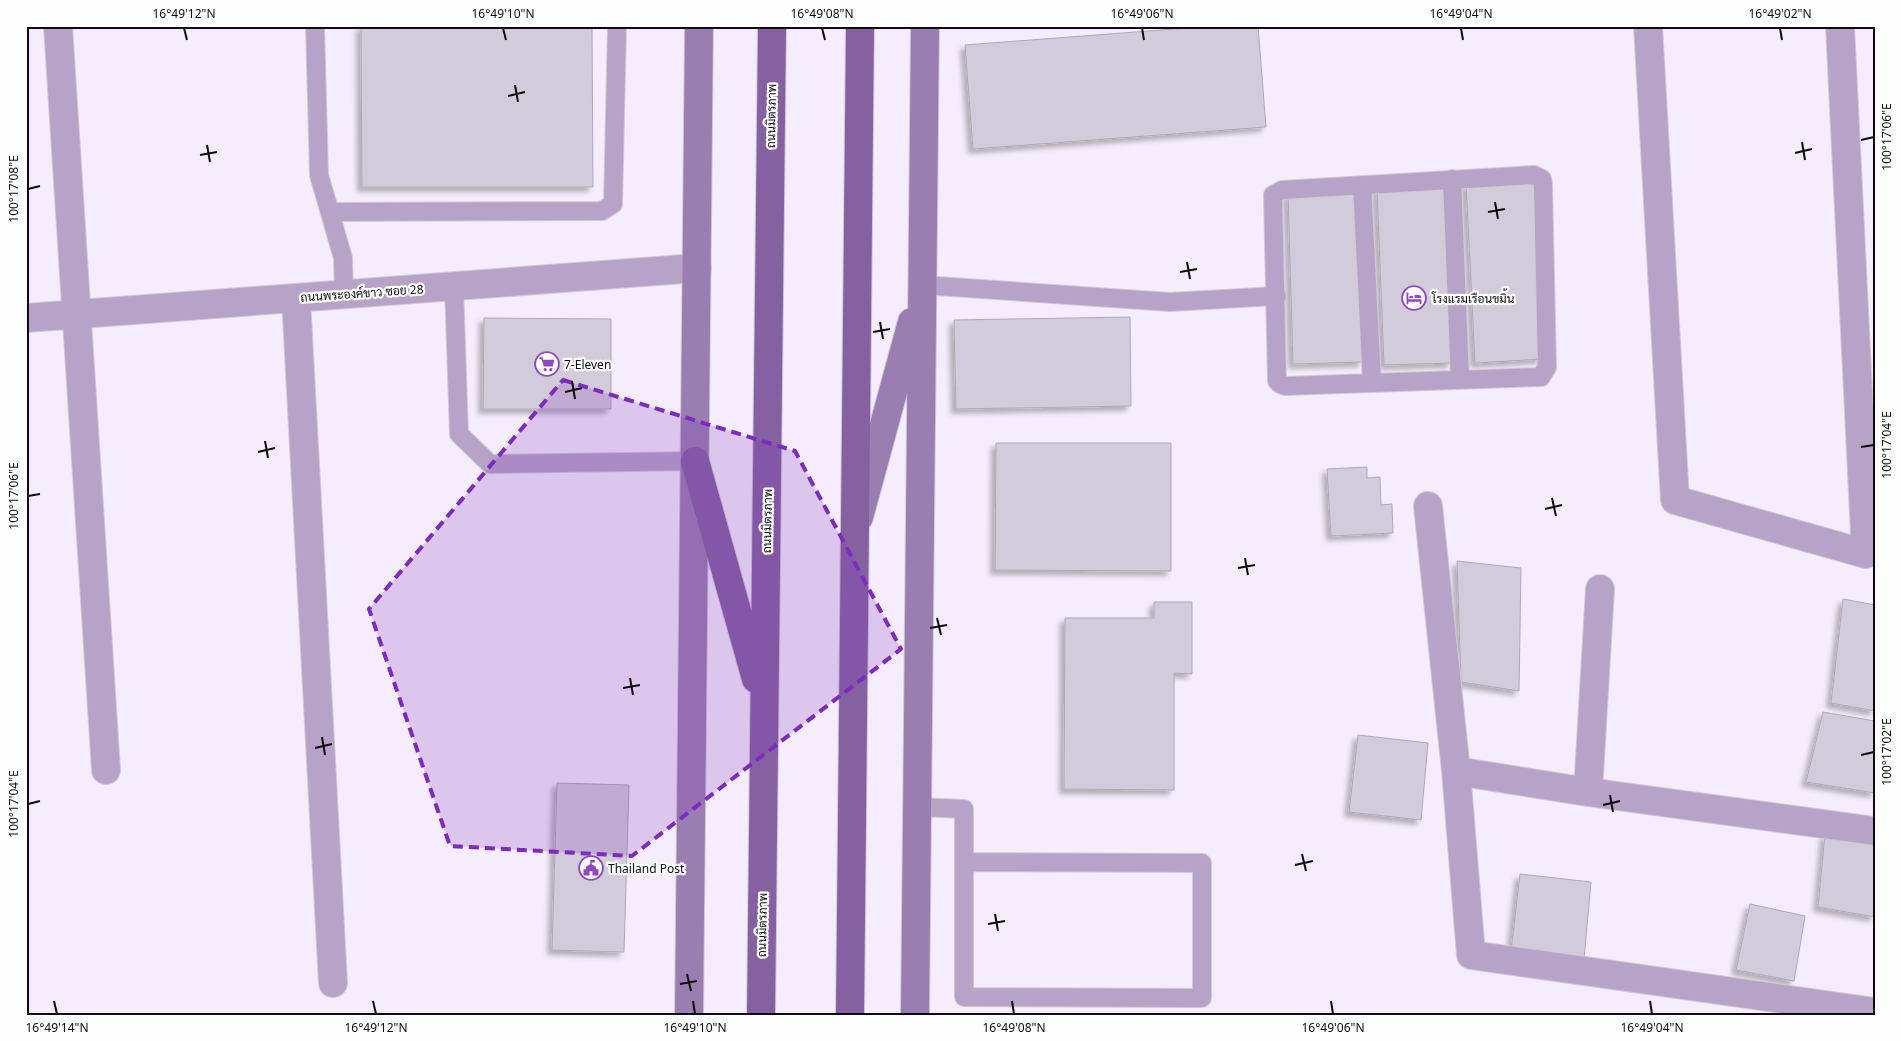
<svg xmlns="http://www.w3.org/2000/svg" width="1901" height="1041" font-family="'Noto Sans',Sarabun,sans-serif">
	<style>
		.building { fill: #d2cbd9; stroke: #afa8b6; filter: url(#shadow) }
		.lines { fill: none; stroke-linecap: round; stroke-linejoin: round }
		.lane-casing { stroke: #d0c9d5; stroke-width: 20 }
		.street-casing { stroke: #d0c9d5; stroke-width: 30 }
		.secondary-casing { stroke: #d0c9d5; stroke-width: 30 }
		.primary-casing { stroke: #d0c9d5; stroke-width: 30 }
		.lane { stroke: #b6a3c7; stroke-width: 18 }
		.street { stroke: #b6a3c7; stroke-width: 28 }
		.secondary { stroke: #9a7db1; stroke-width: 28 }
		.primary { stroke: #8561a1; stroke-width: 28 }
		.marked { fill: #7b2cbf; fill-opacity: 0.2; stroke: #7b2cbf; stroke-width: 4; stroke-dasharray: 10 6; stroke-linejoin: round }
		.ticks { fill: none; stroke: #0d0b0f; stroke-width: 2 }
		.labels { text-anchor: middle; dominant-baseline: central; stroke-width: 4.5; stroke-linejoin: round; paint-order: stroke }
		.street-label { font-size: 12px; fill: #0d0b0f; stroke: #fefefe }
		.poi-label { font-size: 12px; fill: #0d0b0f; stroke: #fefefe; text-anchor: start }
		.neatline { fill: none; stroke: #0d0b0f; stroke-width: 2 }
		.ticks-label { font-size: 12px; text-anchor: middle; fill: #0d0b0f }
	</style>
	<defs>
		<filter id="shadow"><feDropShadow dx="-4.5" dy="4.5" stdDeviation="2.5" flood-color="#0004"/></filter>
	</defs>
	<rect width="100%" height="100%" fill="#f5edfb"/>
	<path class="building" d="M 361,26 L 592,26 L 593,187 L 362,187 Z
		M 1214,26 L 1258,26 L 1266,127 L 973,149 L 965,45 Z
		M 1534,180 L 1542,359 L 1475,363 L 1466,183 Z
		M 1445,185 L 1452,363 L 1384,365 L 1377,188 Z
		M 1358,191 L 1363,362 L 1293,364 L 1288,193 Z
		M 1130,317 L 1131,406 L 956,409 L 954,320 Z
		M 484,318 L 611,319 L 611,409 L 483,409 Z
		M 996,443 L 1171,443 L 1171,571 L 995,570 Z
		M 1367,467 L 1367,478 L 1380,477 L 1381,505 L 1392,504 L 1393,533 L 1331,536 L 1327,469 Z
		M 1457,561 L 1521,568 L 1519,691 L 1461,682 Z
		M 1843,599 L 1875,605 L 1875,711 L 1831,703 Z
		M 1154,602 L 1192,602 L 1192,674 L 1174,673 L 1174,790 L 1064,789 L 1065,618 L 1154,618 Z
		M 1823,712 L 1875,721 L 1875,793 L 1806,782 Z
		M 1358,735 L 1428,743 L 1421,820 L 1349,812 Z
		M 557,783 L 629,785 L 624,952 L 552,950 Z
		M 1825,834 L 1875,845 L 1875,917 L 1818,907 Z
		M 1520,874 L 1591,882 L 1584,959 L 1511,951 Z
		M 1750,904 L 1805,916 L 1794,981 L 1736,970 Z"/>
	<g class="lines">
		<g class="lane-casing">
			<path id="lane" d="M 315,26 L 319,175 L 343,258 L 344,294
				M 1534,175 L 1542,179 L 1543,185 L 1547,367 L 1541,377 L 1285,386 L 1280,384 L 1277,381 L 1273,195 L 1282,190 Z
				M 1452,179 L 1460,380
				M 1362,185 L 1372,383
				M 331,212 L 602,211 L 613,204 L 617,26
				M 922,285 L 1170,302 L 1277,296
				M 454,286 L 459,434 L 490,464 L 695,461
				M 917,807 L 964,809 L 964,862 L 1202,863 L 1202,998 L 964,997 L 964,862"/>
		</g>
		<g class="street-casing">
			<path id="street" d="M 58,26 L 106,770
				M 1648,26 L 1675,500 L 1866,554 L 1840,26
				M 296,298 L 333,983
				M 26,318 L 697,268
				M 1428,506 L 1456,771 L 1471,955 L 1875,1012
				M 1456,771 L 1588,792 L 1875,831
				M 1588,792 L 1600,589"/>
		</g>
		<g class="secondary-casing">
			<path id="secondary" d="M 859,517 L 912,322
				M 689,1015 L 699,26
				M 915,1015 L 925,26"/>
		</g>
		<g class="primary-casing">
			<path id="primary" d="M 695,461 L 756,679
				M 761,1015 L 772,26
				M 850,1015 L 860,26"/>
		</g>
		<use href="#lane" class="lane"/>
		<use href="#street" class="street"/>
		<use href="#secondary" class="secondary"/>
		<use href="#primary" class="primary"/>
	</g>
	<path class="marked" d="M 563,380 L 795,451 L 901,649 L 632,856 L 450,846 L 369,609 Z"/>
	<path class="ticks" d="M 184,28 L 187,40M 503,28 L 506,40M 822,28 L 825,40M 1142,28 L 1144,40M 1461,28 L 1463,40M 1780,28 L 1782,40M 515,85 L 518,102M 508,96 L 525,92M 1861,140 L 1874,137M 1802,142 L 1805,160M 207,145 L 210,162M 1795,153 L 1812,149M 200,155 L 217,152M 28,189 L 40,186M 1495,202 L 1498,219M 1488,212 L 1505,209M 1187,262 L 1190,279M 1180,272 L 1197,269M 880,322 L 883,339M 873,332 L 890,329M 572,381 L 575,399M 565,392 L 582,388M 265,441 L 268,458M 1861,447 L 1874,445M 258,452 L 275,448M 28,496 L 40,494M 1552,498 L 1556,516M 1545,509 L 1562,505M 1245,558 L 1248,575M 1238,568 L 1255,565M 937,618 L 941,635M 930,628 L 947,625M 630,678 L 633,695M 623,688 L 640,685M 322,737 L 325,755M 315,748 L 332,744M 1861,755 L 1874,752M 1610,795 L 1613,812M 28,804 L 40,801M 1603,805 L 1620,801M 1302,854 L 1306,871M 1295,865 L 1313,861M 995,914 L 998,931M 988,924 L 1005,921M 687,974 L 691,991M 680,984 L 697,981M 54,1001 L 57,1014M 373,1001 L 376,1014M 693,1001 L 695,1014M 1012,1001 L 1014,1014M 1331,1001 L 1333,1014M 1650,1001 L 1652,1014"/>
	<defs>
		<g id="hotel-ring" transform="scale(1.25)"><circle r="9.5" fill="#fefefe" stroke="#8e49bc" stroke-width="1.5"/><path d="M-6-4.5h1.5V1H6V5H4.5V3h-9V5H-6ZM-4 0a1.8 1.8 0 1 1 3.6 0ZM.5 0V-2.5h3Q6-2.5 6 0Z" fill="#8e49bc"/></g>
		<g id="supermarket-ring" transform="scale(1.25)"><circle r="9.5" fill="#fefefe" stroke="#8e49bc" stroke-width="1.5"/><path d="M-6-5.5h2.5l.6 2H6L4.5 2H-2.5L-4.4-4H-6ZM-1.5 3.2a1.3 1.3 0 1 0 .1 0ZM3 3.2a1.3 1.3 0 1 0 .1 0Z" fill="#8e49bc"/></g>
		<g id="civic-ring" transform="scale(1.25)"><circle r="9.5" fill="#fefefe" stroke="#8e49bc" stroke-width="1.5"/><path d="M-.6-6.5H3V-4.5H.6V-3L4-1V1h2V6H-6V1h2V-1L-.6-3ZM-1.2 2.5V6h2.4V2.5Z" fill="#8e49bc"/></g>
	</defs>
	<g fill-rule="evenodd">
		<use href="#hotel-ring" x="1414" y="298"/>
		<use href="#supermarket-ring" x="547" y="364"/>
		<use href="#civic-ring" x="591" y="868"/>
	</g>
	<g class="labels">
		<g class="street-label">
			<text transform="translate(771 116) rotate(-89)">ถนนมิตรภาพ</text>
			<text transform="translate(362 293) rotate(-4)">ถนนพระองค์ขาว ซอย 28</text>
			<text transform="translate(767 521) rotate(-89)">ถนนมิตรภาพ</text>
			<text transform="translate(762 925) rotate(-89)">ถนนมิตรภาพ</text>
		</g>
		<g class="poi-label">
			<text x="1432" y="298">โรงแรมเรือนขมิ้น</text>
			<text x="564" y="364">7-Eleven</text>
			<text x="608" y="868">Thailand Post</text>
		</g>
	</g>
	<rect width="1901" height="1041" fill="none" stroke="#fefefe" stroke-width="55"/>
	<rect x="28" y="28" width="1846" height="986" class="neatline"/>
	<g class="ticks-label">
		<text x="184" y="18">16°49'12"N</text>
		<text x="503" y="18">16°49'10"N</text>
		<text x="822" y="18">16°49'08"N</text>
		<text x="1142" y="18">16°49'06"N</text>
		<text x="1461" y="18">16°49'04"N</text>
		<text x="1780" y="18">16°49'02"N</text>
		<text transform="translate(1887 137) rotate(-90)" y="4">100°17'06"E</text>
		<text transform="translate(14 189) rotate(-90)" y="4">100°17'08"E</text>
		<text transform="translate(1887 445) rotate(-90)" y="4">100°17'04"E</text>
		<text transform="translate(14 496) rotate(-90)" y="4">100°17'06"E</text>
		<text transform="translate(1887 752) rotate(-90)" y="4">100°17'02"E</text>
		<text transform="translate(14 804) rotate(-90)" y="4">100°17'04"E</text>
		<text x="57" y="1032">16°49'14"N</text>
		<text x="376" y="1032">16°49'12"N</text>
		<text x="695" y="1032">16°49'10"N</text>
		<text x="1014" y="1032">16°49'08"N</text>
		<text x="1333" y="1032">16°49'06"N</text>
		<text x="1652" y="1032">16°49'04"N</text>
	</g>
</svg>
